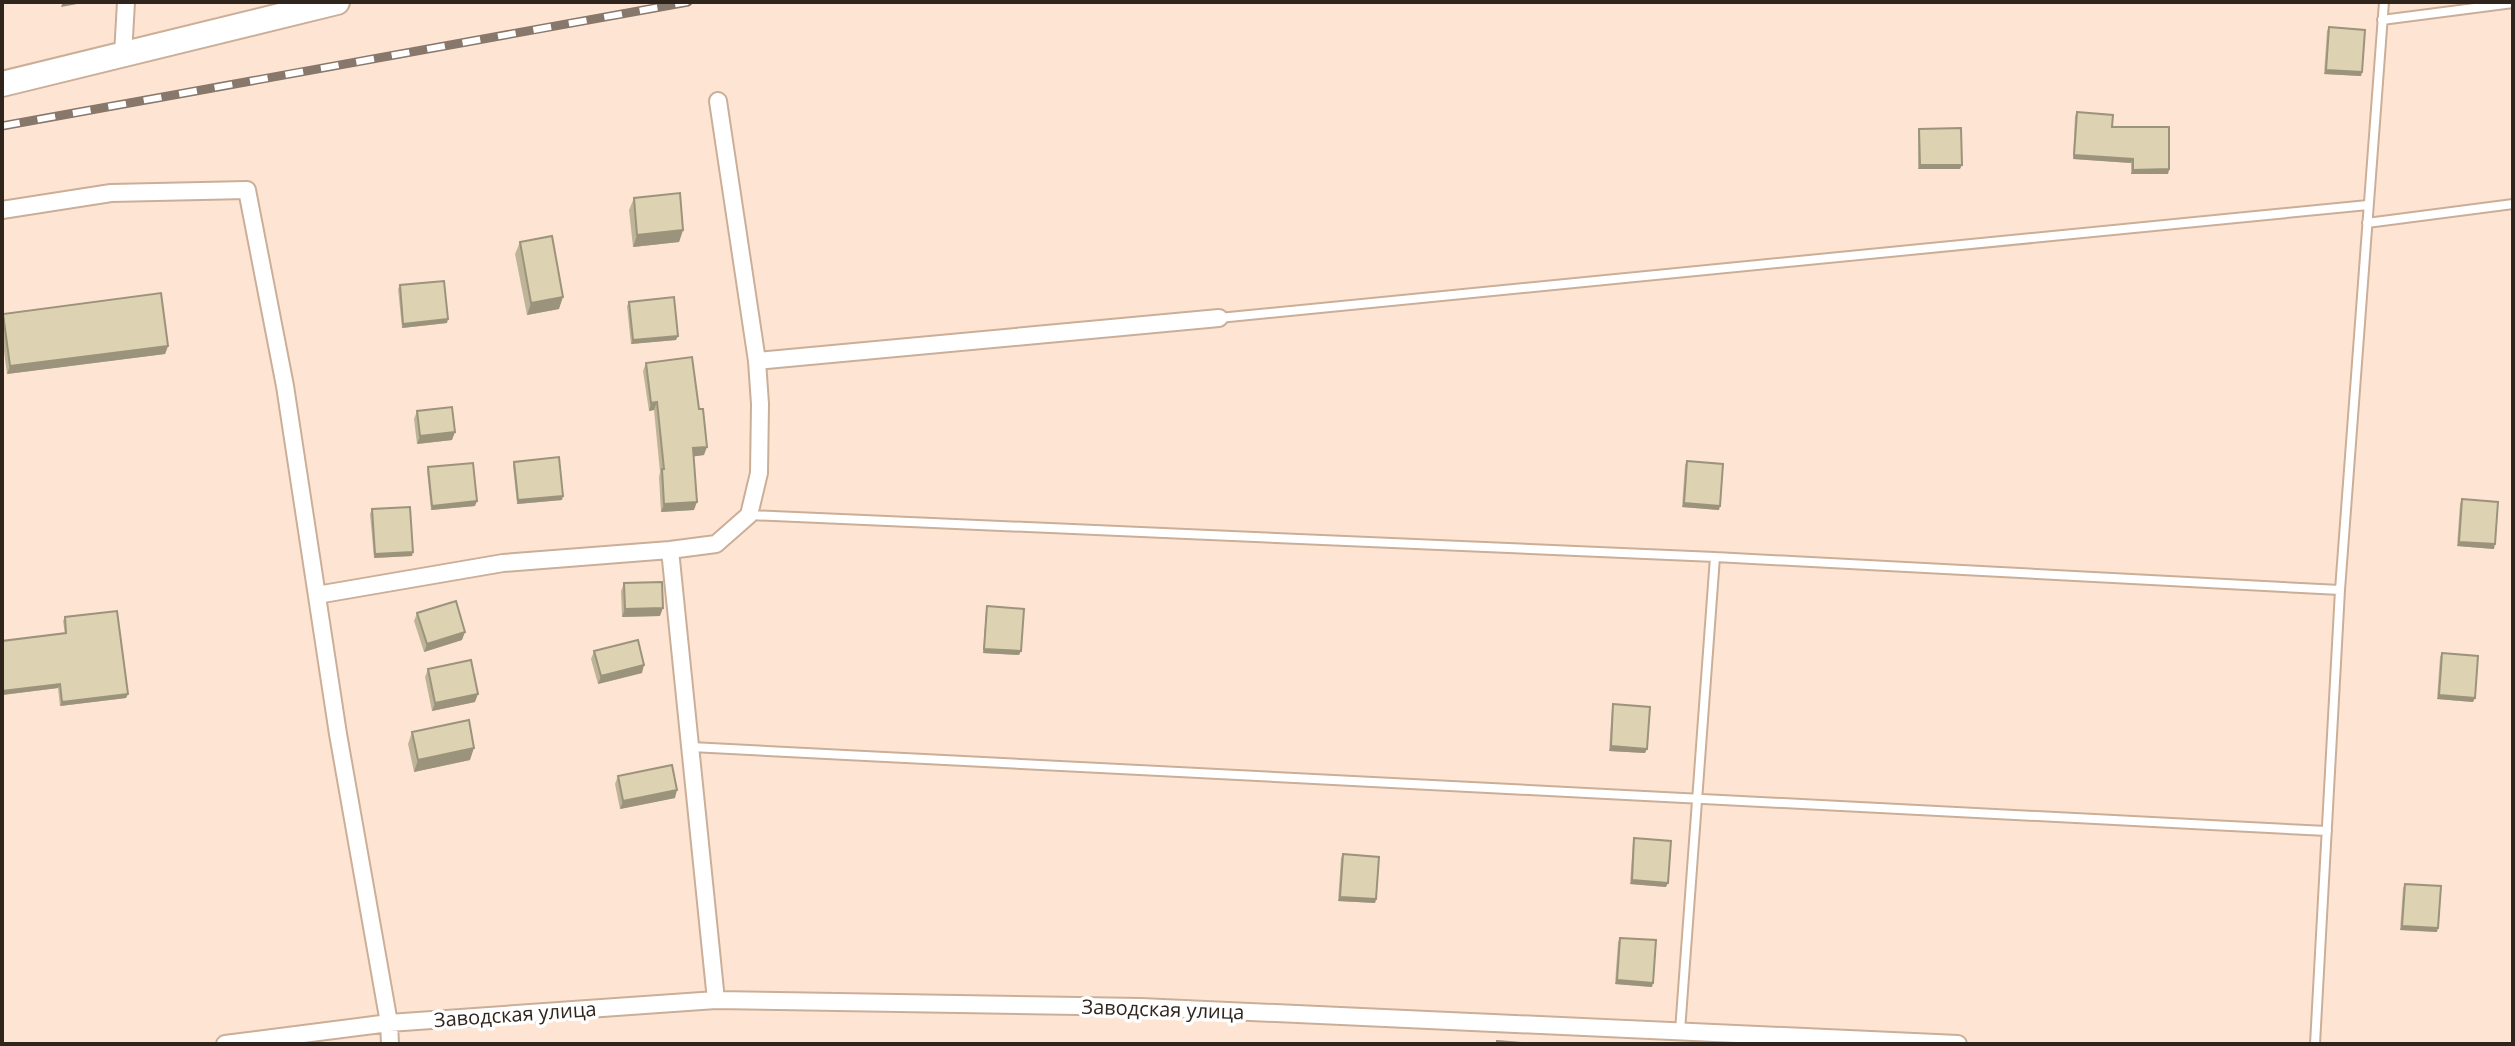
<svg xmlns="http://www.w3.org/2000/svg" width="2515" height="1046" font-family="'Open Sans',sans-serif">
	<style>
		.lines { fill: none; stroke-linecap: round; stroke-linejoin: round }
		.lane-casing { stroke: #cbae98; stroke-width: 12 }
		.street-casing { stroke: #cbae98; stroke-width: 20 }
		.secondary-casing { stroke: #cbae98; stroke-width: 28 }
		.lane { stroke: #fff; stroke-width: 8 }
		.street { stroke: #fff; stroke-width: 16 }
		.secondary { stroke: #fff; stroke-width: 24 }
		.rail-casing { stroke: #88776b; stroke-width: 9 }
		.rail { stroke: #fff; stroke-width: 6; stroke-dasharray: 18; stroke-linecap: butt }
		.wall { fill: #beb598 }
		.shaded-wall { fill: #9b937c }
		.building { fill: #ddd2b1; stroke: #9b937c; stroke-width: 2 }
		.labels { text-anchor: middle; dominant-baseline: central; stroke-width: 7; stroke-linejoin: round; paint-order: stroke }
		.street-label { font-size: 20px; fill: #30251d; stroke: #fff }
	</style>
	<rect width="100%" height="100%" fill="#fee5d3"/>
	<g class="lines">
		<g class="lane-casing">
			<path id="lane" d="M 2382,20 L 2513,3
				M 2367,223 L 2513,204
				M 1219,318 L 2368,205
				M 749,515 L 1715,557 L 2340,590
				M 691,747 L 2327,831
				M 1680,1031 L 1715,557
				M 2315,1044 L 2340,590 L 2384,2"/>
		</g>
		<g class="street-casing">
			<path id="street" d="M 123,55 L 126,2
				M 2,210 L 111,193 L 247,190 L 285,386 L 338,734 L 389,1023 L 225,1044
				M 757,361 L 1219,318
				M 670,550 L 716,1000
				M 317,595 L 503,563 L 670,550 L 716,544 L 749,515 L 759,473 L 760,404 L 757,361 L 718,101
				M 390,1044 L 389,1023 L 716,1000 L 1141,1007 L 1958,1044"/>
		</g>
		<g class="secondary-casing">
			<path id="secondary" d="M 2,84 L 337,2"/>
		</g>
		<use href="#lane" class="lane"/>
		<use href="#street" class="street"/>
		<use href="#secondary" class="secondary"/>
		<g class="rail-casing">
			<path id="rail" d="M 2,126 L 688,2"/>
		</g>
		<use href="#rail" class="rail"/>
	</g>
	<path class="wall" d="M 2329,27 L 2362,72 L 2361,76 L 2324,74 L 2327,31 Z
		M 2077,112 L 2112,127 L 2169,169 L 2168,174 L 2131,174 L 2131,163 L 2073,159 L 2075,116 Z
		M 1919,129 L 1960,169 L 1918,169 L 1918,133 Z
		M 634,198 L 683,230 L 679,242 L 633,247 L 629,210 Z
		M 520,242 L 559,309 L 527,315 L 515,254 Z
		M 400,285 L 447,323 L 402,328 L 398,289 Z
		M 629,302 L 676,340 L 631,344 L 627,306 Z
		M 3,314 L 168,346 L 165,354 L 7,374 L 2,336 Z
		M 646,363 L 704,455 L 694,456 L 694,510 L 661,512 L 659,477 L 660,472 L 654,410 L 649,411 L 643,371 Z
		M 417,411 L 452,440 L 417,444 L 414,419 Z
		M 1687,461 L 1719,510 L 1682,507 L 1685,465 Z
		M 514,462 L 562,500 L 517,504 L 513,466 Z
		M 428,467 L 475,506 L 431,510 L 427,471 Z
		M 2462,499 L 2494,549 L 2457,546 L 2460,504 Z
		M 372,509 L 412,556 L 374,558 L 370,514 Z
		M 624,583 L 660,616 L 622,617 L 621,591 Z
		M 987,606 L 1019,655 L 983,653 L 986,610 Z
		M 417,613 L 462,640 L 424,652 L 414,621 Z
		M 65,617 L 128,694 L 126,698 L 60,706 L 58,688 L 2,695 L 2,641 L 65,634 L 63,621 Z
		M 594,651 L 642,673 L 598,684 L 591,659 Z
		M 2442,653 L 2473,702 L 2437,699 L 2440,657 Z
		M 428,669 L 475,702 L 432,711 L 425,677 Z
		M 1613,704 L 1645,753 L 1609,751 L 1612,708 Z
		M 412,732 L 470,760 L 414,772 L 408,744 Z
		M 618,776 L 675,798 L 620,809 L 615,784 Z
		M 1634,838 L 1666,887 L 1630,884 L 1633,842 Z
		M 1343,854 L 1376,899 L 1375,903 L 1338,901 L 1341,858 Z
		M 2405,884 L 2437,932 L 2400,930 L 2403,888 Z
		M 1620,938 L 1652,987 L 1615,984 L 1618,942 Z"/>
	<path class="shaded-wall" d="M 63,2 L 88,2 L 61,7 Z
		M 2326,70 L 2362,72 L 2361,76 L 2324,74 Z
		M 2074,155 L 2133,159 L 2131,163 L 2073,159 Z
		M 1920,165 L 1962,165 L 1960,169 L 1918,169 Z
		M 2169,169 L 2168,174 L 2131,174 L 2133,170 Z
		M 683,230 L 679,242 L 633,247 L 637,235 Z
		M 563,297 L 559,309 L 527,315 L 531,303 Z
		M 448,319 L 447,323 L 402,328 L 403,324 Z
		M 678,336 L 676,340 L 631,344 L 633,340 Z
		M 168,346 L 165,354 L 7,374 L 10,366 Z
		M 657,402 L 654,410 L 649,411 L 651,403 Z
		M 455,432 L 452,440 L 417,444 L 420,436 Z
		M 707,447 L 704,455 L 690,457 L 693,448 Z
		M 563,496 L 562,500 L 517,504 L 518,500 Z
		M 477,501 L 475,506 L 431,510 L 432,506 Z
		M 697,502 L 694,510 L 661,512 L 664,504 Z
		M 1684,503 L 1720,506 L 1719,510 L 1682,507 Z
		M 2459,542 L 2495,544 L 2494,549 L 2457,546 Z
		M 413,552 L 412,556 L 374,558 L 375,554 Z
		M 663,608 L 660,616 L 622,617 L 625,609 Z
		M 465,632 L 462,640 L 424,652 L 427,644 Z
		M 984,649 L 1021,651 L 1019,655 L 983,653 Z
		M 644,665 L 642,673 L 598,684 L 601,676 Z
		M 60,684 L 58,688 L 2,695 L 2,691 Z
		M 128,694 L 126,698 L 60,706 L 62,702 Z
		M 478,694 L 475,702 L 432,711 L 435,703 Z
		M 2439,695 L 2475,698 L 2473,702 L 2437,699 Z
		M 1611,746 L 1647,749 L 1645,753 L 1609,751 Z
		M 474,748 L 470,760 L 414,772 L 418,760 Z
		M 677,790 L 675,798 L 620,809 L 623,801 Z
		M 1632,880 L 1668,883 L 1666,887 L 1630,884 Z
		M 1340,897 L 1376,899 L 1375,903 L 1338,901 Z
		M 2402,926 L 2438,928 L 2437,932 L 2400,930 Z
		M 1617,980 L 1653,983 L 1652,987 L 1615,984 Z"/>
	<path class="building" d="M 2329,27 L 2365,30 L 2362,72 L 2326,70 Z
		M 2077,112 L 2113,115 L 2112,127 L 2169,127 L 2169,169 L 2133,170 L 2133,159 L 2074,155 Z
		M 1961,128 L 1962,165 L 1920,165 L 1919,129 Z
		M 680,193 L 683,230 L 637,235 L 634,198 Z
		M 552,236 L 563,297 L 531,303 L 520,242 Z
		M 444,281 L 448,319 L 403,324 L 400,285 Z
		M 161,293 L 168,346 L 10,366 L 3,314 Z
		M 674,297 L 678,336 L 633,340 L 629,302 Z
		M 692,357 L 699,409 L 703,409 L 707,447 L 693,448 L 697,502 L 664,504 L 662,469 L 664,469 L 657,402 L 651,403 L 646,363 Z
		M 452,407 L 455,432 L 420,436 L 417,411 Z
		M 559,457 L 563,496 L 518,500 L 514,462 Z
		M 1687,461 L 1723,464 L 1720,506 L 1684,503 Z
		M 473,463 L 477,501 L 432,506 L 428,467 Z
		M 2462,499 L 2498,502 L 2495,544 L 2459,542 Z
		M 410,507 L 413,552 L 375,554 L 372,509 Z
		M 662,582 L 663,608 L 625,609 L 624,583 Z
		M 456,601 L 465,632 L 427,644 L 417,613 Z
		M 987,606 L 1024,609 L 1021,651 L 984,649 Z
		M 117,611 L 128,694 L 62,702 L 60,684 L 2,691 L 2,641 L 66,633 L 65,617 Z
		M 638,640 L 644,665 L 601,676 L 594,651 Z
		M 2442,653 L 2478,656 L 2475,698 L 2439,695 Z
		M 471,660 L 478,694 L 435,703 L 428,669 Z
		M 1613,704 L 1650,707 L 1647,749 L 1611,746 Z
		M 469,720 L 474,748 L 418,760 L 412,732 Z
		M 672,765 L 677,790 L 623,801 L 618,776 Z
		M 1634,838 L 1671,841 L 1668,883 L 1632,880 Z
		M 1343,854 L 1379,857 L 1376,899 L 1340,897 Z
		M 2405,884 L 2441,886 L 2438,928 L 2402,926 Z
		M 1620,938 L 1656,940 L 1653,983 L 1617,980 Z
		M 1497,1041 L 1521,1043 L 1521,1044 L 1497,1044 Z"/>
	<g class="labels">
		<g class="street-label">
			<text transform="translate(1163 1009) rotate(2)">Заводская улица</text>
			<text transform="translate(515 1014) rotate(-4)">Заводская улица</text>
		</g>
	</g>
	<rect width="2515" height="1046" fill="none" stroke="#30251d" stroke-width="8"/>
</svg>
